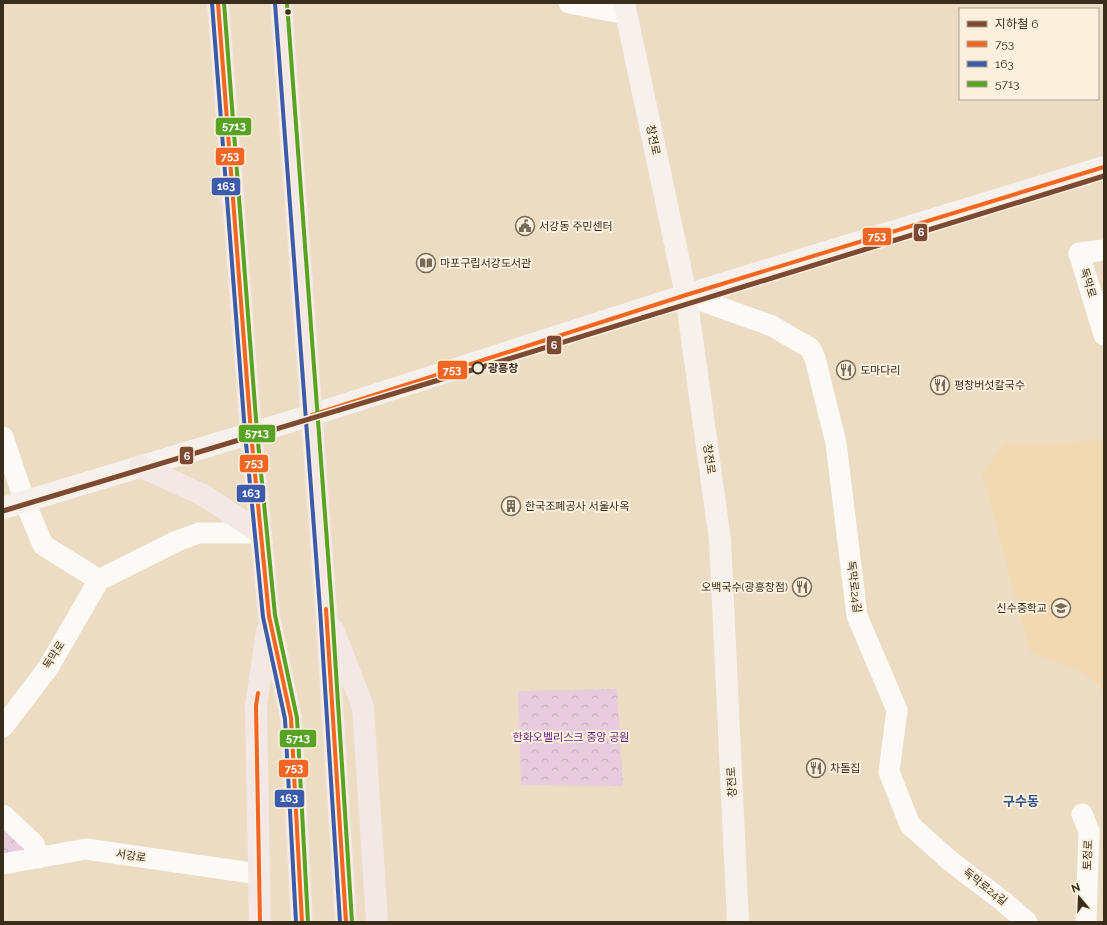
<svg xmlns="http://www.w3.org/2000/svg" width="1107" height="925" font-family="Raleway,'Noto Sans KR',sans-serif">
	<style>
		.built { fill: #f2d9b1 }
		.park { fill: url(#park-crowns) }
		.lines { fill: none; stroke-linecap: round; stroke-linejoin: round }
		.minor { stroke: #fcfaf6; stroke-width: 21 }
		.secondary { stroke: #f7f1ee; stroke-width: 22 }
		.primary { stroke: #f3e8e5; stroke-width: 22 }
		.bus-1-casing { stroke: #fbefdd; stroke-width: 7 }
		.bus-2-casing { stroke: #fbefdd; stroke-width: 7 }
		.bus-3-casing { stroke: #fbefdd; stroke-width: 7 }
		.bus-1 { stroke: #f26522; stroke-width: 4 }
		.bus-2 { stroke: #3d5bab; stroke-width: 4 }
		.bus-3 { stroke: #58a324; stroke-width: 4 }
		.metro-1-casing { stroke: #fbefdd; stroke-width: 8 }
		.metro-1 { stroke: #7c4932; stroke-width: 5 }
		.bus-dot { fill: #392e1c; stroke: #fbefdd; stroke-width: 1.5 }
		.stop-dot { fill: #fbefdd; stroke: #392e1c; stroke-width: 2 }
		.labels { text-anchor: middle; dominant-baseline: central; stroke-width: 4; stroke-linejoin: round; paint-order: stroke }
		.street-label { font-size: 11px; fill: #392e1c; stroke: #fbefdd }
		.poi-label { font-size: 11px; fill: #392e1c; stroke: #fbefdd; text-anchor: start }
		.stop-label { font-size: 11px; font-weight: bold; fill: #392e1c; stroke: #fbefdd; text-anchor: start }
		.park-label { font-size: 11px; fill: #702683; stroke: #fbefdd }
		.quarter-label { font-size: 13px; font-weight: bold; fill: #30548b; stroke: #fbefdd }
		.line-badge { stroke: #fbefdd; stroke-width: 1.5 }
		.badge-label { font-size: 11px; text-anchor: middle; font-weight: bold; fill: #fff }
	</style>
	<defs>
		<pattern id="park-crowns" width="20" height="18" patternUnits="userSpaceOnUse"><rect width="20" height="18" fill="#e8cbdc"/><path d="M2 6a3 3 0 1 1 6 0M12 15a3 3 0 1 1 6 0" fill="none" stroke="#c8afbc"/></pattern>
	</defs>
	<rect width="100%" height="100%" fill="#ebdcc3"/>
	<path class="built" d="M 1104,439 L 1104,690 L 1084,673 L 1030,652 L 982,472 L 1005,444 L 1057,444 Z"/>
	<path class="park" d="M 617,689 L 623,786 L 521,785 L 518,691 Z
		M 3,828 L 31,853 L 3,858 Z"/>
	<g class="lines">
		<path class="minor" d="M 569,3 L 626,14
			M 1104,250 L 1079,253 L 1104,335
			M 686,295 L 772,326 L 810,348 L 815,358 L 836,443 L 857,616 L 897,710 L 889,772 L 910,825 L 949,860 L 1004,902 L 1027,922
			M 3,437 L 25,502 L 43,545 L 99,580 L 177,541 L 199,533 L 261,533
			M 3,727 L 48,668 L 99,580
			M 1082,814 L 1089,831 L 1086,922
			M 3,815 L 34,844 L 39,858
			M 3,864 L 86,849 L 259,874"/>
		<path class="secondary" d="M 624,3 L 686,295 L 720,540 L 738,922
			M 3,508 L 312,415 L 686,295 L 1104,167"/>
		<path class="primary" d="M 218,3 L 251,433 L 269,616 L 291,718 L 302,922
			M 281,3 L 326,609 L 346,922
			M 140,466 L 205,496 L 261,533
			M 333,629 L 363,707 L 377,922
			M 260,922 L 256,706 L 267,631"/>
		<g class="bus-1-casing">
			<path id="bus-1" d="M 218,3 L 251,433 L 269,616 L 291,718 L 302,922
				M 312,415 L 686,295 L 1104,167
				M 326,609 L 346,922
				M 258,693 L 256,706 L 260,922"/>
		</g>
		<g class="bus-2-casing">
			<path id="bus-2" d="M 212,3 L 245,433 L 263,617 L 285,719 L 296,922
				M 275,3 L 320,609 L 340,922"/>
		</g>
		<g class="bus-3-casing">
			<path id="bus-3" d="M 224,3 L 257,432 L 275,615 L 297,718 L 308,922
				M 287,3 L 332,609 L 352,922"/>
		</g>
		<use href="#bus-1" class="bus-1"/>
		<use href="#bus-2" class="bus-2"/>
		<use href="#bus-3" class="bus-3"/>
		<g class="metro-1-casing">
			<path id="metro-1" d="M 3,511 L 492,364 L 1104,176"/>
		</g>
		<use href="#metro-1" class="metro-1"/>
	</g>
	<defs>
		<g id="civic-ring" transform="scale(1)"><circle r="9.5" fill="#fbefdd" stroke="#776b56" stroke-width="1.5"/><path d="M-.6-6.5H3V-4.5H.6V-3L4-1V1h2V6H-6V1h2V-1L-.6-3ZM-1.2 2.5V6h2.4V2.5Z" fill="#776b56"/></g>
		<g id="library-ring" transform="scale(1)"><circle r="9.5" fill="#fbefdd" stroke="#776b56" stroke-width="1.5"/><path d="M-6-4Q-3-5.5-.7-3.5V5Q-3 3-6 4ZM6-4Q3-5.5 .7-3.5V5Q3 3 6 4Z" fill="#776b56"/></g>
		<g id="restaurant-ring" transform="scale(1)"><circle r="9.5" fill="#fbefdd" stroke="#776b56" stroke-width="1.5"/><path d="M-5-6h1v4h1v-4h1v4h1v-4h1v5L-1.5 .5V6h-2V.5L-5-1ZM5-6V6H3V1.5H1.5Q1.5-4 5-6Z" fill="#776b56"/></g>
		<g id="building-ring" transform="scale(1)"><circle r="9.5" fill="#fbefdd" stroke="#776b56" stroke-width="1.5"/><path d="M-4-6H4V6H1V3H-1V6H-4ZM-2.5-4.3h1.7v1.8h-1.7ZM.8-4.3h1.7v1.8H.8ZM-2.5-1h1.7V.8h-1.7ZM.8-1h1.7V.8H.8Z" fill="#776b56"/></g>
		<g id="school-ring" transform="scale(1)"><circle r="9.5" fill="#fbefdd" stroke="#776b56" stroke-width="1.5"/><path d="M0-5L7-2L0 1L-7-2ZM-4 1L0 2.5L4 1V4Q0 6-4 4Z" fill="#776b56"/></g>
	</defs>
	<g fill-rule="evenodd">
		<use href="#civic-ring" x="525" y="226"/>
		<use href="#library-ring" x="426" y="263"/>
		<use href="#restaurant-ring" x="846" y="370"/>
		<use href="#restaurant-ring" x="940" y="385"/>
		<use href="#building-ring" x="511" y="506"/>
		<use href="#restaurant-ring" x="802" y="587"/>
		<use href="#school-ring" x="1061" y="608"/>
		<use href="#restaurant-ring" x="816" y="768"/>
	</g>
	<circle class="bus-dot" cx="288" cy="12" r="3.5"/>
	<circle class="stop-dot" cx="478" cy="368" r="5.5"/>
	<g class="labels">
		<g class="street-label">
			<text transform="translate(653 140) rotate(78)">창전로</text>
			<text transform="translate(1088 283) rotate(73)">독막로</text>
			<text transform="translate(709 459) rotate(82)">창전로</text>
			<text transform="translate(854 587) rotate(83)">독막로24길</text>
			<text transform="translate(54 655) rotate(-58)">독막로</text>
			<text transform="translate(732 782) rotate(-93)">창전로</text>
			<text transform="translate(1088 855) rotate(-88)">토정로</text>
			<text transform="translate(131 856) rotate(8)">서강로</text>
			<text transform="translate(985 887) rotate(38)">독막로24길</text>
		</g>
		<g class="poi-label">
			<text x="539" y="226">서강동 주민센터</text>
			<text x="440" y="263">마포구립서강도서관</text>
			<text x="860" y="370">도마다리</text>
			<text x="954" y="385">평창버섯칼국수</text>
			<text x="525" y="506">한국조폐공사 서울사옥</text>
			<text x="788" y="587" text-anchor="end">오백국수(광흥창점)</text>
			<text x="1047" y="608" text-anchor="end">신수중학교</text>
			<text x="830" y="768">차돌집</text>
		</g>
		<g class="stop-label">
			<text x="488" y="368">광흥창</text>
		</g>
		<g class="park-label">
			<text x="571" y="737">한화오벨리스크 중앙 공원</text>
		</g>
		<g class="quarter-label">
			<text x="1021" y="801">구수동</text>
		</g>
	</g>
	<g class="line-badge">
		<rect x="215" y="117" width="37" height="19" rx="4" fill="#58a324"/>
		<rect x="215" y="147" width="30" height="19" rx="4" fill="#f26522"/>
		<rect x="211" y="177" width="30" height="19" rx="4" fill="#3d5bab"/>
		<rect x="913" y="223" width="15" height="19" rx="4" fill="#7c4932"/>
		<rect x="862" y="227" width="30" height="19" rx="4" fill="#f26522"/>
		<rect x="546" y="335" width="16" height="20" rx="4" fill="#7c4932"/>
		<rect x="437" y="360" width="31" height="20" rx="4" fill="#f26522"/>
		<rect x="238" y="424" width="38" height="19" rx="4" fill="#58a324"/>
		<rect x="179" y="446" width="15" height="19" rx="4" fill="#7c4932"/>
		<rect x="239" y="454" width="30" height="19" rx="4" fill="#f26522"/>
		<rect x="236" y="484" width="30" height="19" rx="4" fill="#3d5bab"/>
		<rect x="279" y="729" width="38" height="19" rx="4" fill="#58a324"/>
		<rect x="278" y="759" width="31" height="19" rx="4" fill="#f26522"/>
		<rect x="274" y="789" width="31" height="19" rx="4" fill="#3d5bab"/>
	</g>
	<g class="badge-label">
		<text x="234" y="130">5713</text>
		<text x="230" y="160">753</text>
		<text x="226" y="190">163</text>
		<text x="921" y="236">6</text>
		<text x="877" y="240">753</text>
		<text x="554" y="349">6</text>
		<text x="452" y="374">753</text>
		<text x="257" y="437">5713</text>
		<text x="187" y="460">6</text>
		<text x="254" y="467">753</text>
		<text x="251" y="497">163</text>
		<text x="298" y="742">5713</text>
		<text x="294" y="772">753</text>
		<text x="289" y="802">163</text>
	</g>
	<rect width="1107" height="925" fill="none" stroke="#392e1c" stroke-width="8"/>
	<rect x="959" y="8" width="140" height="92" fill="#fbefdd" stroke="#ada290"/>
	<rect x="967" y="21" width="20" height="6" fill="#7c4932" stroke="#ada290"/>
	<text x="995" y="28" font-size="12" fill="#392e1c">지하철 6</text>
	<rect x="967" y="41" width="20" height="6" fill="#f26522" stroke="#ada290"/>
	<text x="995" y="48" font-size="12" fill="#392e1c">753</text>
	<rect x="967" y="61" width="20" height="6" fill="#3d5bab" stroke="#ada290"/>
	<text x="995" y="68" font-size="12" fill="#392e1c">163</text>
	<rect x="967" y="81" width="20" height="6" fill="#58a324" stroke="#ada290"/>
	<text x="995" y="88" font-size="12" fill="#392e1c">5713</text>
	<g transform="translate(1079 897) rotate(341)" stroke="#fbefdd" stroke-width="3" paint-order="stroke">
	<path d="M0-3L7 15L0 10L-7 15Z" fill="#392e1c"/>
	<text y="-6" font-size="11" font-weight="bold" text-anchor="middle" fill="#392e1c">N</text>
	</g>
</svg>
